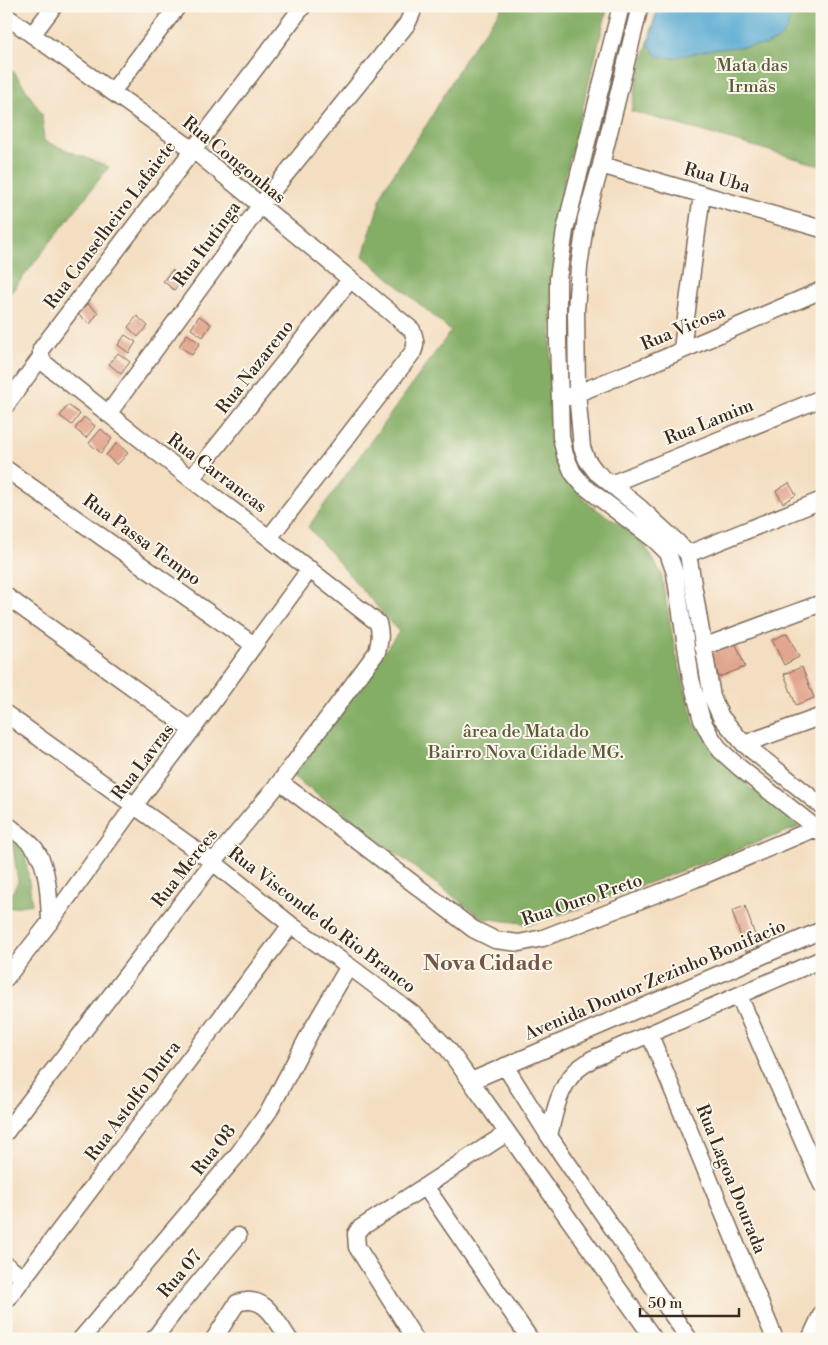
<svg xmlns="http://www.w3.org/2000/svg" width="828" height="1345" font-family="'Libre Bodoni',serif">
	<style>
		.forest { fill: #84ae66; stroke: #606c42 }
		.water { fill: #58abd3; stroke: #4a6a78 }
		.building { fill: #e1a58e }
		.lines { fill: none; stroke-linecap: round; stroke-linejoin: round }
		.street-casing { stroke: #7c6957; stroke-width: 19 }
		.street { stroke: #fff; stroke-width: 16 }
		.labels { text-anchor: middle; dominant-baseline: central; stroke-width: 4; stroke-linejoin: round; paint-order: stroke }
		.park-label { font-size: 18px; fill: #5b5a38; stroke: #fbf7ec }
		.street-label { font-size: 18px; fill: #3b2a1e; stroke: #fbf7ec }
		.district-label { font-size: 22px; font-weight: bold; fill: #755545; stroke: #fbf7ec }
	</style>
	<rect width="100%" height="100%" fill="#fbf7ec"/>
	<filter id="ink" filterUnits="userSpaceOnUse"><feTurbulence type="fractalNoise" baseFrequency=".02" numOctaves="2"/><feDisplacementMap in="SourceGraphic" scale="10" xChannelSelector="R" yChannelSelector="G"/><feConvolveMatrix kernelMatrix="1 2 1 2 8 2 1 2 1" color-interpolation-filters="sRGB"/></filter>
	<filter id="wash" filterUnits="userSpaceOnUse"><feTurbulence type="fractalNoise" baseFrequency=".0096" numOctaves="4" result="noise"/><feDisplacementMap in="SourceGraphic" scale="20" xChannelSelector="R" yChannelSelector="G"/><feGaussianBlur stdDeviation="1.12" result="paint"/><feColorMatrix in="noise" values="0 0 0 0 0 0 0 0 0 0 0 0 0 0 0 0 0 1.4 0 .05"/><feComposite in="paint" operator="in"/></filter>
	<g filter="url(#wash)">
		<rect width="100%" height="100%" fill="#f4dec1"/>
		<path class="forest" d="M 498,6 L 608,6 L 562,190 L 555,231 L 550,367 L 555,440 L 573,485 L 591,506 L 621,525 L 643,542 L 661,573 L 675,650 L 694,723 L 737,777 L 799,827 L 581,908 L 530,924 L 482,918 L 291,775 L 399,632 L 308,527 L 451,331 L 363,256 L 384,188 L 427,124 L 467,55 L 501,9 Z
			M 658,6 L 822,6 L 822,166 L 631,111 L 637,82 Z
			M 6,67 L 15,73 L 42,114 L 44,141 L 109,167 L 6,299 Z
			M 6,329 L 9,331 L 10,381 L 6,379 Z
			M 12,840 L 24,846 L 32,904 L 6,908 L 6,893 L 12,893 L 18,882 Z"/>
		<path class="water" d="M 658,6 L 795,6 L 786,30 L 779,39 L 766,45 L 714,49 L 672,58 L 657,56 L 649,45 Z"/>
		<g id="blocks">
			<path class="building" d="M 172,270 L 183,279 L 174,290 L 163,281 Z
				M 87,303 L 98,313 L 90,324 L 78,314 Z
				M 137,316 L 148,326 L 138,337 L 128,327 Z
				M 199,316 L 211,324 L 203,337 L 191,329 Z
				M 187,334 L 200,343 L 192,355 L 179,346 Z
				M 125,335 L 136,342 L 129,353 L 118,345 Z
				M 118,353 L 130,362 L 121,374 L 109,364 Z
				M 68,405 L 80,414 L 72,425 L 60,416 Z
				M 84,417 L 95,426 L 86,438 L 75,429 Z
				M 101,429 L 112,439 L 101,453 L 89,443 Z
				M 117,443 L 128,453 L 117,465 L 106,455 Z
				M 789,483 L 796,495 L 783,503 L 776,491 Z
				M 787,633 L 799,657 L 784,665 L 772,640 Z
				M 736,644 L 745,667 L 719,677 L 710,654 Z
				M 802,667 L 814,698 L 796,705 L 784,674 Z
				M 745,906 L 759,947 L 746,952 L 732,911 Z"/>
		</g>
	</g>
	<g filter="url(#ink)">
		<use href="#blocks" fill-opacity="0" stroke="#7c6957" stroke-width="1"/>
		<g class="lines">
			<g class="street-casing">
				<path id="street" d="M 621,6 L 565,230 L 558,279 L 558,342 L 560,401 L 561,437 L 565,455 L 573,473 L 584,486 L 656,541 L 668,553 L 675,573 L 691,679 L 702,720 L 711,737 L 721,751 L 740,768 L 822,833
					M 640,6 L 601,165 L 586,218 L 579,267 L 576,311 L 577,392 L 582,448 L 587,460 L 596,472 L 639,507 L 677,542 L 688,554 L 712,697 L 721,717 L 744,744 L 822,806
					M 6,16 L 192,149 L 412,330 C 415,338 417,344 413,352 L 269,538
					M 32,35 L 54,6
					M 112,92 L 178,6
					M 601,165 L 822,229
					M 682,349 L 702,194
					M 568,397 L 648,365 L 822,290
					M 6,405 L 41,357
					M 108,414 L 260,206 L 407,24 L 412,13 L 413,6
					M 6,469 L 254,645
					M 191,479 L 350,280
					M 611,484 L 822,398
					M 688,554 L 822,500
					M 6,596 L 192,730
					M 703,647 L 822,603
					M 6,714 L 213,862 L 291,925 L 349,966 L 417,1017 L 448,1049 L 654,1339
					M 744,744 L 822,716
					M 280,782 L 473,929 L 495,940 L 519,943 L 543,938 L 695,879 L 816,828
					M 6,824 C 16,832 28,839 36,850 C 49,869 49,899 50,922
					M 6,978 L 50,922 L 134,806 L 192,730 L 310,569
					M 739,996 L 822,1185
					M 650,1035 L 775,1339
					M 505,1066 L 549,1136 L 689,1339
					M 471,1081 L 822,930
					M 6,1132 L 213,862 L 280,782 L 377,652 C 380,641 381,634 378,623 L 269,538 L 191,479 L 44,363 L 41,357 L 41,349 L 303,6
					M 549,1136 C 554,1114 559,1087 576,1071 C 581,1066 587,1063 592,1059 L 822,959
					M 425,1186 L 530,1339
					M 6,1265 L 24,1279
					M 6,1301 L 291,925
					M 81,1339 L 238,1154 L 269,1111 L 310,1033 L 349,966
					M 154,1339 L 174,1312 L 238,1236
					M 214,1339 L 237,1303 C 265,1293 275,1319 289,1339
					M 415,1339 L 357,1247 L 356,1234 L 359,1229 L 507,1133
					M 810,1339 L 822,1313"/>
			</g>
			<use href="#street" class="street"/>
		</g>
	</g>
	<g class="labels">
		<g class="park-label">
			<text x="752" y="65">Mata das<tspan x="752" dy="21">Irmãs</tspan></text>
			<text x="526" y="731">ârea de Mata do<tspan x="526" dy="21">Bairro Nova Cidade MG.</tspan></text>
		</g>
		<g class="street-label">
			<text transform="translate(234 160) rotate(39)">Rua Congonhas</text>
			<text transform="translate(717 178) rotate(16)">Rua Uba</text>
			<text transform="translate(110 225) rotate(-53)">Rua Conselheiro Lafaiete</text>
			<text transform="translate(207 244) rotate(-54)">Rua Itutinga</text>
			<text transform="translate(683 328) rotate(-23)">Rua Vicosa</text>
			<text transform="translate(255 367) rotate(-52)">Rua Nazareno</text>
			<text transform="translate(709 422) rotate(-22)">Rua Lamim</text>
			<text transform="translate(217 473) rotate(37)">Rua Carrancas</text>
			<text transform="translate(142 540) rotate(36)">Rua Passa Tempo</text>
			<text transform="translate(143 762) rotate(-53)">Rua Lavras</text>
			<text transform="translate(185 868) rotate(-52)">Rua Merces</text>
			<text transform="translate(582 900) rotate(-19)">Rua Ouro Preto</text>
			<text transform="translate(322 920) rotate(37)">Rua Visconde do Rio Branco</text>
			<text transform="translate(655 980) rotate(-23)">Avenida Doutor Zezinho Bonifacio</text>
			<text transform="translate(133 1101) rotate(-53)">Rua Astolfo Dutra</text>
			<text transform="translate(214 1150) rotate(-52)">Rua 08</text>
			<text transform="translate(731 1179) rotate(68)">Rua Lagoa Dourada</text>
			<text transform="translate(180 1274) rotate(-50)">Rua 07</text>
		</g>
		<g class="district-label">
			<text x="488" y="963">Nova Cidade</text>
		</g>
	</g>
	<rect width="828" height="1345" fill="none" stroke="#fbf7ec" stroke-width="25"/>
	<path d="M640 1308v8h99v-8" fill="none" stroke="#3b2a1e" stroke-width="2.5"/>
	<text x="648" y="1308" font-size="15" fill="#3b2a1e" stroke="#fbf7ec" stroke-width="4" paint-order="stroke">50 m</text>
</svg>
